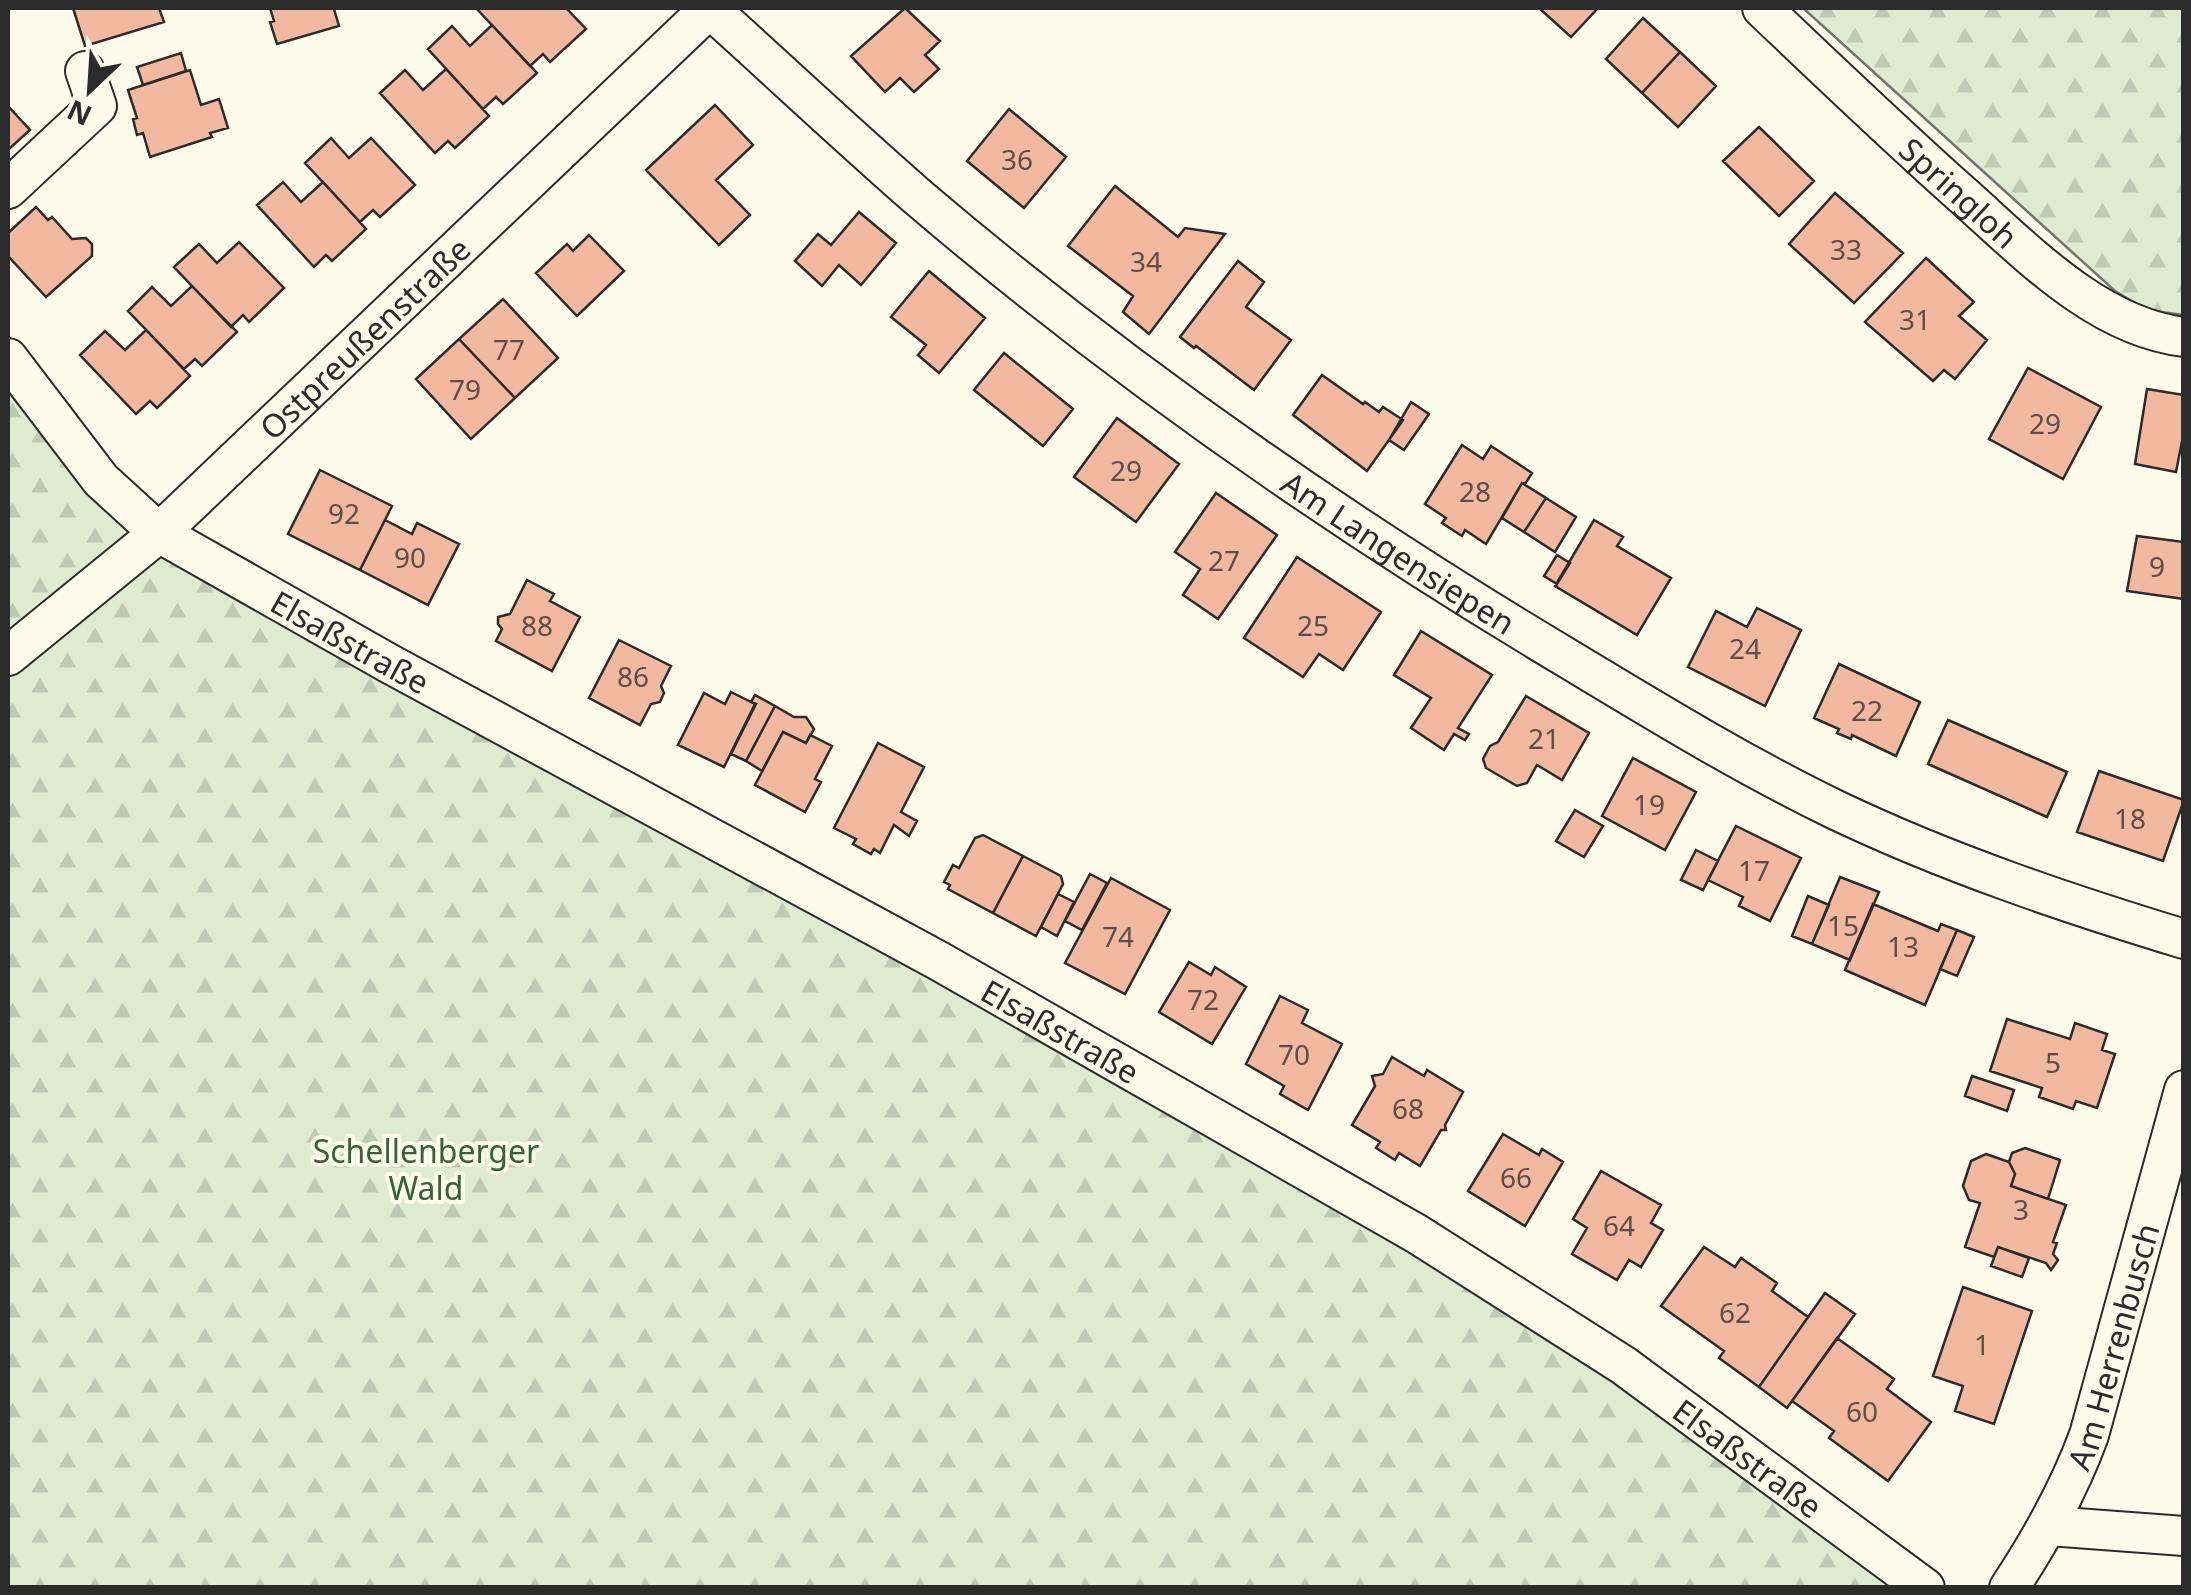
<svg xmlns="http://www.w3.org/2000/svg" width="2191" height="1595" font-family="'Noto Sans',sans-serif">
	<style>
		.forest { fill: url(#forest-firs); stroke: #74746e; stroke-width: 2.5 }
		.building { fill: #f2b8a0; stroke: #2b2b2b; stroke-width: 2.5 }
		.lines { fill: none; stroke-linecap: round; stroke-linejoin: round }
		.minor-casing { stroke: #2b2b2b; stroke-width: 42 }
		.minor { stroke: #fdfbea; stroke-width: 38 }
		.labels { text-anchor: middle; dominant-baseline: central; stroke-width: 8; stroke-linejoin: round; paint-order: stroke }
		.number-label { font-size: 28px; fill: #5d4e48 }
		.street-label { font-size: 32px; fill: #2b2b2b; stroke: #fdfbea }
		.park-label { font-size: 32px; fill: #34623c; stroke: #fdfbea }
	</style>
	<defs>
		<pattern id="forest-firs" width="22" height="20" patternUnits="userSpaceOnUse" patternTransform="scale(2.5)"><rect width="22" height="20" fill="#deebd1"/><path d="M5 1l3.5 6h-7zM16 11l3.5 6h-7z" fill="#bfcab4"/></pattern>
	</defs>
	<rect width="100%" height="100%" fill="#fdfbea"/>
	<path class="forest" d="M 1803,8 L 2183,8 L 2183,315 L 2147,310 L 2115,291 Z
		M 8,367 L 100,486 L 1414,1241 L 1912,1587 L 8,1587 Z"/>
	<path class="building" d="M 73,8 L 159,8 L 164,22 L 85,46 Z
		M 270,8 L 339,8 L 334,9 L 339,26 L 277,44 L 270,22 L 274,21 Z
		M 476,8 L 566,8 L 586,29 L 550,62 L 543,54 L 530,66 Z
		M 905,8 L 940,41 L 925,55 L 939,69 L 914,92 L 900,78 L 885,92 L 851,56 Z
		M 1539,8 L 1598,8 L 1571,37 Z
		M 1643,18 L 1680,52 L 1642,93 L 1606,59 Z
		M 492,25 L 537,73 L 503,104 L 496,97 L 483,109 L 428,49 L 452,26 L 470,46 Z
		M 1680,52 L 1716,86 L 1678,127 L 1642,93 Z
		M 181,53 L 186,71 L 143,85 L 137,67 Z
		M 446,69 L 489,116 L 455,148 L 448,141 L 435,153 L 380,93 L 405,70 L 423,90 Z
		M 190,70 L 201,105 L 219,99 L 228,128 L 210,133 L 212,137 L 150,157 L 143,133 L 137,135 L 133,119 L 137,118 L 128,90 Z
		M 715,105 L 753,145 L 716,180 L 750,215 L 719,245 L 646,170 Z
		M 8,106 L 30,130 L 8,150 Z
		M 1009,109 L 1066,157 L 1024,208 L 967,161 Z
		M 1759,127 L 1814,181 L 1779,216 L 1723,161 Z
		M 331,138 L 349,158 L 371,138 L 415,185 L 380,217 L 373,210 L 360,222 L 305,163 Z
		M 283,182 L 301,202 L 323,182 L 366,229 L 332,261 L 326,255 L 314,267 L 257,205 Z
		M 1115,186 L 1178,237 L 1185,228 L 1225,234 L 1149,334 L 1123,312 L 1133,296 L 1068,246 Z
		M 1835,193 L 1903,253 L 1854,303 L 1789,244 Z
		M 36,207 L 48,220 L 52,217 L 72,239 L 86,238 L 92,244 L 92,256 L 46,297 L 8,256 L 8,233 Z
		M 859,212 L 896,243 L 861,285 L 839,265 L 822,286 L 795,261 L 818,234 L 831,245 Z
		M 589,235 L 624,271 L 577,316 L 536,273 L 567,244 L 573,251 Z
		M 239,242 L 284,288 L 249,322 L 243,315 L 231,327 L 174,267 L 199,244 L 217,263 Z
		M 1926,258 L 1974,302 L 1959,316 L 1987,340 L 1955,379 L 1944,370 L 1933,381 L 1865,322 Z
		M 1238,261 L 1264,282 L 1246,307 L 1291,340 L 1254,390 L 1196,346 L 1194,348 L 1180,337 Z
		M 929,271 L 985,318 L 939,373 L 918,355 L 926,345 L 891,317 Z
		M 192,286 L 237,332 L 202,366 L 195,359 L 184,369 L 128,311 L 152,287 L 171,306 Z
		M 503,299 L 558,358 L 515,398 L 459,339 Z
		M 146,330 L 190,376 L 157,408 L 150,401 L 136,414 L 80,355 L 105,331 L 125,350 Z
		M 459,339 L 515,398 L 471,439 L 416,379 Z
		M 1004,353 L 1073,409 L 1043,446 L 974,390 Z
		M 2028,368 L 2101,407 L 2063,479 L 1989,439 Z
		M 1322,375 L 1363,404 L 1365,402 L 1379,412 L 1383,407 L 1403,420 L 1367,471 L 1293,415 Z
		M 2147,389 L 2184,395 L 2184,431 L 2176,472 L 2135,464 Z
		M 1411,402 L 1429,414 L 1404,450 L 1389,440 Z
		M 1117,418 L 1179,464 L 1136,522 L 1074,477 Z
		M 1462,445 L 1483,459 L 1491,446 L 1532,473 L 1525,484 L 1522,483 L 1486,544 L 1465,530 L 1462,536 L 1442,523 L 1446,518 L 1425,504 Z
		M 320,470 L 392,506 L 360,570 L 288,534 Z
		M 1522,483 L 1546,498 L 1524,532 L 1502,518 Z
		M 1216,493 L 1277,535 L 1218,619 L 1183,595 L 1200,569 L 1175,552 Z
		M 1546,498 L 1576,517 L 1555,552 L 1524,532 Z
		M 385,520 L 412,534 L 417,523 L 459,544 L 428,605 L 360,570 Z
		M 1594,520 L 1623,537 L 1617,546 L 1671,578 L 1637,635 L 1555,586 Z
		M 2137,536 L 2184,542 L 2184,599 L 2127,591 Z
		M 1557,555 L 1570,563 L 1557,584 L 1544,576 Z
		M 1297,557 L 1381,612 L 1343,670 L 1319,654 L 1303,677 L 1244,638 Z
		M 527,580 L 554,594 L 550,601 L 580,617 L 552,671 L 496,641 L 502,629 L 498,624 L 498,617 L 510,614 Z
		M 1757,608 L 1801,630 L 1765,706 L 1688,667 L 1716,611 L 1747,627 Z
		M 1421,631 L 1492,675 L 1458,728 L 1469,734 L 1465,740 L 1454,734 L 1444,750 L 1411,728 L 1431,698 L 1394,675 Z
		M 619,640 L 671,666 L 661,686 L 664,693 L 660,702 L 651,704 L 640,725 L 589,698 Z
		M 1839,664 L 1920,702 L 1896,756 L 1852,735 L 1851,739 L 1837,733 L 1839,729 L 1814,718 Z
		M 731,692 L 755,704 L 724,767 L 678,745 L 704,693 L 725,704 Z
		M 755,695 L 775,706 L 746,761 L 731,754 L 756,704 L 751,702 Z
		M 1526,696 L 1589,733 L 1562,780 L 1537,765 L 1527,783 L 1517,786 L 1486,768 L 1483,759 L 1490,746 L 1498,742 Z
		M 775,706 L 794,717 L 806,717 L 814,729 L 806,743 L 783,732 L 762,771 L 746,761 Z
		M 1948,720 L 2067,772 L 2047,817 L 1928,764 Z
		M 783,732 L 806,743 L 810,735 L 832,746 L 815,779 L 821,782 L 805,812 L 755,785 Z
		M 878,743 L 924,767 L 901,812 L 917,821 L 909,836 L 894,825 L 880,853 L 874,849 L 871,854 L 853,844 L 856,839 L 834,828 Z
		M 1633,758 L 1696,792 L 1665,850 L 1602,816 Z
		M 2099,771 L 2184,800 L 2163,861 L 2077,832 Z
		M 1575,810 L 1603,826 L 1584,857 L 1556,841 Z
		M 1736,826 L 1801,858 L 1770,921 L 1739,906 L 1743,897 L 1708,880 Z
		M 983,835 L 1023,856 L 993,913 L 948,889 L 950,885 L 944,882 L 953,865 L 959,868 L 975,838 Z
		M 1696,850 L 1718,861 L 1703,890 L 1681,880 Z
		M 1023,856 L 1061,876 L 1063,884 L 1036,936 L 993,913 Z
		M 1090,874 L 1107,883 L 1082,930 L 1065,921 Z
		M 1840,877 L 1879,892 L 1850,960 L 1812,944 Z
		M 1111,878 L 1170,910 L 1125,994 L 1065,963 Z
		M 1058,894 L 1074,902 L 1057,936 L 1041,927 Z
		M 1808,896 L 1829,905 L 1812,944 L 1792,936 Z
		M 1873,904 L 1938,931 L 1941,924 L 1957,930 L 1925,1005 L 1845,970 Z
		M 1957,930 L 1974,937 L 1957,976 L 1940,969 Z
		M 1189,962 L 1211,975 L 1215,967 L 1246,987 L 1212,1044 L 1159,1012 Z
		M 1280,996 L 1308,1010 L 1302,1023 L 1342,1044 L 1308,1110 L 1280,1094 L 1284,1086 L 1246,1064 Z
		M 2007,1019 L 2070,1039 L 2075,1023 L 2107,1034 L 2102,1050 L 2115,1054 L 2097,1108 L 2076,1101 L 2073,1109 L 2039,1097 L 2042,1088 L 1990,1071 Z
		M 1392,1057 L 1424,1076 L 1427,1070 L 1463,1092 L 1445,1125 L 1446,1130 L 1441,1130 L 1420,1166 L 1399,1153 L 1395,1160 L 1376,1148 L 1380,1142 L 1352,1125 L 1375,1086 L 1372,1076 L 1383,1074 Z
		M 1972,1076 L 2014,1090 L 2007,1111 L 1965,1096 Z
		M 1503,1134 L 1539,1155 L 1542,1149 L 1563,1162 L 1525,1226 L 1468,1191 Z
		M 2025,1148 L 2060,1160 L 2048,1199 L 2011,1186 L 2015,1174 L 2009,1162 L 2012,1153 Z
		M 1986,1154 L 2009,1162 L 2015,1174 L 2011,1186 L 2066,1205 L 2053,1242 L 2057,1243 L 2053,1254 L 2058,1260 L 2051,1270 L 2046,1263 L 1998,1247 L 1994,1257 L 1965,1247 L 1980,1203 L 1969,1200 L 1963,1186 L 1971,1161 Z
		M 1601,1171 L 1661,1205 L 1651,1223 L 1663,1230 L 1641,1267 L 1629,1260 L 1617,1280 L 1572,1254 L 1587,1228 L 1573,1219 Z
		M 1704,1247 L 1735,1267 L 1741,1258 L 1777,1283 L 1772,1291 L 1808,1317 L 1759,1387 L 1719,1358 L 1724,1351 L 1661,1306 Z
		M 1998,1247 L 2029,1258 L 2022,1277 L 1991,1266 Z
		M 1963,1287 L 2032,1311 L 1994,1424 L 1955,1411 L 1963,1386 L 1933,1376 Z
		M 1825,1293 L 1855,1314 L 1787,1408 L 1759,1387 Z
		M 1837,1338 L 1894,1379 L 1887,1389 L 1931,1422 L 1888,1481 L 1829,1438 L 1834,1431 L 1792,1401 Z"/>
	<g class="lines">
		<g class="minor-casing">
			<g id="minor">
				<path id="s1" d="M 709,8 C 779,71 848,136 919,198 C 1121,370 1339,522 1567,658 C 1655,711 1743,765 1836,810 C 1947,863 2066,903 2184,939"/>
				<path id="s2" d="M 1762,8 C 1826,69 1891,131 1957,190 C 2022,247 2094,326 2184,337"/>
				<path d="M 8,189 L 97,106 L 85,71"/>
				<path id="s3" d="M 8,358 L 101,480 L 159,533 L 390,664 L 939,961 L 1417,1234 L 1623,1365 L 1925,1588"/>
				<path id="s4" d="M 8,656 L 159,533 L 710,8"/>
				<path d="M 2049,1526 L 2184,1536"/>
				<path id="s5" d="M 2009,1588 C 2042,1538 2069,1490 2089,1435 L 2184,1090"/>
			</g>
		</g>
		<use href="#minor" class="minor"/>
	</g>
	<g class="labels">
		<g class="number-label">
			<text x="1017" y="159">36</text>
			<text x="1846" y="249">33</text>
			<text x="1146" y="261">34</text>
			<text x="1915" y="319">31</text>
			<text x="509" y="349">77</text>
			<text x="465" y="389">79</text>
			<text x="2045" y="423">29</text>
			<text x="1126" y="470">29</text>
			<text x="1475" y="491">28</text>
			<text x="344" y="513">92</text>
			<text x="410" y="557">90</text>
			<text x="1224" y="560">27</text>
			<text x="2157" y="566">9</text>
			<text x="537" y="625">88</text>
			<text x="1313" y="625">25</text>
			<text x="1745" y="648">24</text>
			<text x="633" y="676">86</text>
			<text x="1867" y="710">22</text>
			<text x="1544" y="738">21</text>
			<text x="1649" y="804">19</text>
			<text x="2130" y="818">18</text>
			<text x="1754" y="870">17</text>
			<text x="1843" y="925">15</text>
			<text x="1118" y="936">74</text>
			<text x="1903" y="946">13</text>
			<text x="1203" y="999">72</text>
			<text x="1294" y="1054">70</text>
			<text x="2053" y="1062">5</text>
			<text x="1408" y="1108">68</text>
			<text x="1516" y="1177">66</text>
			<text x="2021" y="1209">3</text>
			<text x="1619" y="1225">64</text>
			<text x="1735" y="1312">62</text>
			<text x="1982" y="1344">1</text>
			<text x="1862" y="1411">60</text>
		</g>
		<g class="street-label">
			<text stroke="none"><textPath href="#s2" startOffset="270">Springloh</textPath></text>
			<text stroke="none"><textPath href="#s4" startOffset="478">Ostpreußenstraße</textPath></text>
			<text stroke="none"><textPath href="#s1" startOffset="880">Am Langensiepen</textPath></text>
			<text stroke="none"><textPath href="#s3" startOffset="452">Elsaßstraße</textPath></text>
			<text stroke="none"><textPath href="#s3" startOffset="1262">Elsaßstraße</textPath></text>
			<text stroke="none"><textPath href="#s5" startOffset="265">Am Herrenbusch</textPath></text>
			<text stroke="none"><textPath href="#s3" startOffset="2072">Elsaßstraße</textPath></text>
		</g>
		<g class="park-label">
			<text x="426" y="1150">Schellenberger<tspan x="426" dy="37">Wald</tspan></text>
		</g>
	</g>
	<rect width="2191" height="1595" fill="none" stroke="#2b2b2b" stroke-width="20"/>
	<g transform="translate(90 90) rotate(205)" stroke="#fdfbea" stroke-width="8" paint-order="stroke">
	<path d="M0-8L18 38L0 25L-18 38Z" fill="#2b2b2b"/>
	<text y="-15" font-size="28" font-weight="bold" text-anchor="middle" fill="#2b2b2b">N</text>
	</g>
</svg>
